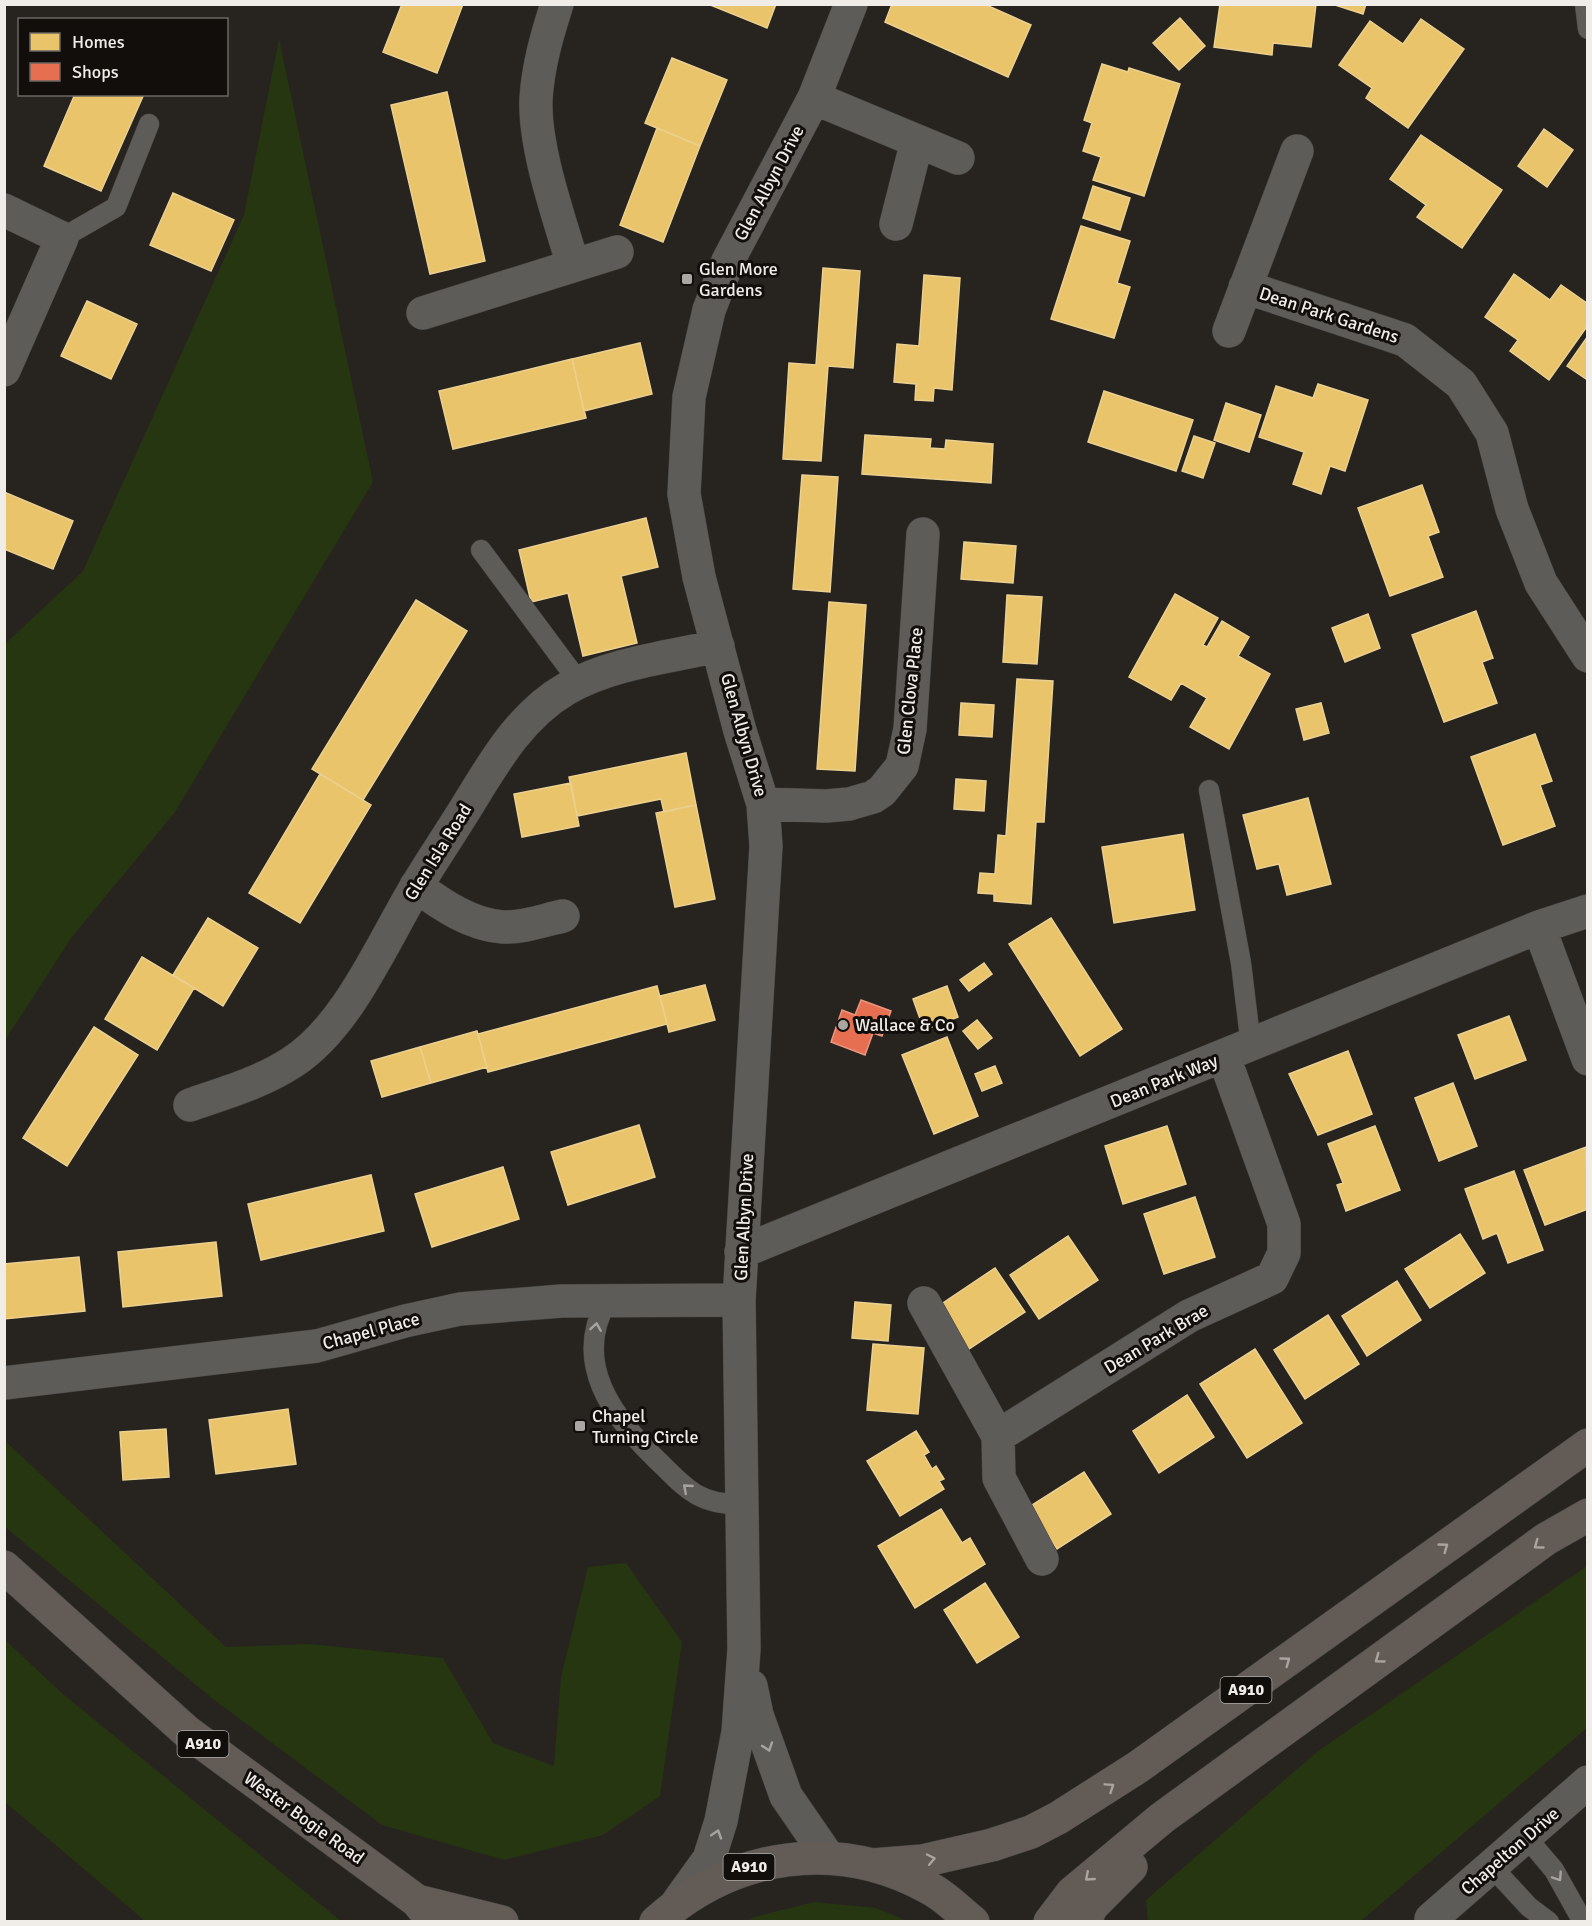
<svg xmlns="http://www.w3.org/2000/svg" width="1592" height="1926" font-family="Signika,sans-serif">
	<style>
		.green { fill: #253610 }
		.homes { fill: #e9c46a; stroke: #ebd090; stroke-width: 1.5 }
		.shops { fill: #e76f51; stroke: #ea957e; stroke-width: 1.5 }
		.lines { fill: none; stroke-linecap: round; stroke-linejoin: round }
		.lane-casing { stroke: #44423e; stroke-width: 21 }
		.street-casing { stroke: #44423e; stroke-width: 34 }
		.primary-casing { stroke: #44423e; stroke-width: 34 }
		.lane { stroke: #5e5c59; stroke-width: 20 }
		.street { stroke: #5e5c59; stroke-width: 33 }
		.primary { stroke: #625b56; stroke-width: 33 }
		.oneway { stroke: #a7a4a0 }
		.oneway2 { stroke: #a9a49f }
		.poi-dot { fill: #aaa7a2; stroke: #110e0b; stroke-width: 2 }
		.labels { text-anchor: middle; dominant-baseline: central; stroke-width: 6; stroke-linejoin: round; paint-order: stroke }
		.shield { fill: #110e0b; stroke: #adaaa6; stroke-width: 1.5 }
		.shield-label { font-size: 16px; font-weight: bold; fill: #f0ede8 }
		.street-label { font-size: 18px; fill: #f0ede8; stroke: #110e0b }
		.poi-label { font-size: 18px; fill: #f0ede8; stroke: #110e0b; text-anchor: start }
	</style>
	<rect width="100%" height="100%" fill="#272420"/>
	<path class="green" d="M 279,39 L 373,482 L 175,812 L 72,937 L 5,1040 L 5,644 L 83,571 L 244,215 Z
		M 5,1441 L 226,1647 L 311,1644 L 443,1658 L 493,1743 L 554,1766 L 561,1677 L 588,1567 L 626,1563 L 682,1642 L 660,1796 L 603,1835 L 504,1860 L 382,1825 L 213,1699 L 5,1527 Z
		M 1587,1566 L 1587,1728 L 1361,1921 L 1148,1921 L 1146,1900 L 1318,1751 Z
		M 5,1640 L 63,1694 L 341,1921 L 145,1921 L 5,1802 Z
		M 814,1902 L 876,1908 L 907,1921 L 748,1921 L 754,1917 Z"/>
	<path class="homes" d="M 402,4 L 463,4 L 437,73 L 383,52 Z
		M 708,4 L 776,4 L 767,28 Z
		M 892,4 L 984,4 L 1031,25 L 1008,77 L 885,22 Z
		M 1220,4 L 1316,4 L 1311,47 L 1273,43 L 1272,55 L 1214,47 Z
		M 1332,4 L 1366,4 L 1363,14 Z
		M 1180,18 L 1205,46 L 1179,70 L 1153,43 Z
		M 1421,19 L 1464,49 L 1408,128 L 1366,98 L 1372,88 L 1339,65 L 1370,21 L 1403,44 Z
		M 672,58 L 727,80 L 700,146 L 645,123 Z
		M 1102,64 L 1128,72 L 1129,68 L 1180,84 L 1144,196 L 1093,180 L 1101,157 L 1083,151 L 1092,123 L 1084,120 Z
		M 447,92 L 485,261 L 430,274 L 391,105 Z
		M 75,94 L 144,94 L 101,191 L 44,166 Z
		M 657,128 L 700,146 L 663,242 L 620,225 Z
		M 1544,129 L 1573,150 L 1547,187 L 1518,166 Z
		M 1421,135 L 1502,190 L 1462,248 L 1417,217 L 1426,205 L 1390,179 Z
		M 1093,186 L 1130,198 L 1120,230 L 1083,218 Z
		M 173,193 L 234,220 L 211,271 L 150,245 Z
		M 1081,226 L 1130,241 L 1117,283 L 1130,287 L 1114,338 L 1051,319 Z
		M 823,268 L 860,271 L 853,368 L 828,366 L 821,461 L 783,459 L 789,363 L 816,365 Z
		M 1514,274 L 1550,300 L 1561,285 L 1588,304 L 1588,325 L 1549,380 L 1510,351 L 1518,340 L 1485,317 Z
		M 924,275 L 960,278 L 952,390 L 934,388 L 933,401 L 915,400 L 916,384 L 894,382 L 897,344 L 919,346 Z
		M 87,301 L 137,324 L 111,379 L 61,356 Z
		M 1588,336 L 1588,378 L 1586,379 L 1567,366 Z
		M 640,343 L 652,394 L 584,411 L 572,359 Z
		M 572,359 L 586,418 L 453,449 L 439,391 Z
		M 1318,384 L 1368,400 L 1345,471 L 1330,466 L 1321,494 L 1293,484 L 1304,452 L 1259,437 L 1276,386 L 1313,398 Z
		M 1104,391 L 1193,420 L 1176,471 L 1088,442 Z
		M 1226,403 L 1261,415 L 1249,452 L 1214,440 Z
		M 865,435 L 931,439 L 930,448 L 945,449 L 946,440 L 993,444 L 991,483 L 862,474 Z
		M 1194,436 L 1215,443 L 1203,478 L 1182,471 Z
		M 802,475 L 838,477 L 830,592 L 793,589 Z
		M 1422,485 L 1439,532 L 1428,536 L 1443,577 L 1390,596 L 1358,508 Z
		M 4,492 L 73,521 L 53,569 L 4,549 Z
		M 646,518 L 658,567 L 621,576 L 637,643 L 583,656 L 568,593 L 531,602 L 519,550 Z
		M 964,542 L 1016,546 L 1013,583 L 961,579 Z
		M 1175,594 L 1218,618 L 1203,645 L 1207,647 L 1222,621 L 1249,637 L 1238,656 L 1270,674 L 1229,749 L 1190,727 L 1207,698 L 1181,683 L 1171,700 L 1129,677 Z
		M 1007,595 L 1042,597 L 1037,664 L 1003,662 Z
		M 416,600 L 467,631 L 363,800 L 312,769 Z
		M 829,602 L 866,605 L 855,771 L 817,769 Z
		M 1476,611 L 1493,658 L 1482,662 L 1497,703 L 1444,722 L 1412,635 Z
		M 1368,614 L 1380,648 L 1345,662 L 1332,628 Z
		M 1017,679 L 1053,681 L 1044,822 L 1036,822 L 1031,904 L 994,901 L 994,894 L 978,893 L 980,873 L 995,874 L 998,835 L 1006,836 Z
		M 961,703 L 994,705 L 992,737 L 959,735 Z
		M 1321,703 L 1329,733 L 1304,740 L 1296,709 Z
		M 1535,734 L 1552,781 L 1540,785 L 1555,826 L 1503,845 L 1471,757 Z
		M 686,753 L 696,805 L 664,812 L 661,799 L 577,816 L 569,777 Z
		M 320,774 L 371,805 L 300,923 L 249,893 Z
		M 956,779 L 986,781 L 984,811 L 954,809 Z
		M 571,783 L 579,826 L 522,837 L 514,794 Z
		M 1308,798 L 1331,884 L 1287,895 L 1279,864 L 1257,869 L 1243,815 Z
		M 696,805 L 715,899 L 675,907 L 656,813 Z
		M 1183,834 L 1195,910 L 1114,923 L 1102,847 Z
		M 208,918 L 258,948 L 223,1006 L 173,975 Z
		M 1051,918 L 1122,1029 L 1080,1056 L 1009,944 Z
		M 142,957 L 194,988 L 157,1050 L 105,1019 Z
		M 984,963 L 992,974 L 969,991 L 960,980 Z
		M 705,985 L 715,1020 L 669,1032 L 660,996 Z
		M 657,986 L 667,1024 L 488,1072 L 478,1034 Z
		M 947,986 L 958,1017 L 924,1030 L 913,999 Z
		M 1509,1016 L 1526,1060 L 1475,1079 L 1458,1035 Z
		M 977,1020 L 992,1038 L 978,1049 L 963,1031 Z
		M 94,1027 L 138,1055 L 67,1166 L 23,1138 Z
		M 477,1031 L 487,1067 L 431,1083 L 420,1047 Z
		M 947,1037 L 978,1116 L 934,1134 L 902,1055 Z
		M 420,1047 L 431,1083 L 382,1097 L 371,1061 Z
		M 1348,1051 L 1372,1114 L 1318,1135 L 1289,1074 Z
		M 995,1066 L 1002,1083 L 982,1091 L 975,1074 Z
		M 1453,1083 L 1477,1146 L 1439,1161 L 1415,1098 Z
		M 639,1125 L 655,1177 L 568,1205 L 551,1152 Z
		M 1167,1126 L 1186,1184 L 1123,1204 L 1105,1146 Z
		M 1375,1126 L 1400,1190 L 1346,1211 L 1337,1185 L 1343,1183 L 1328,1144 Z
		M 1586,1147 L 1588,1209 L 1545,1225 L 1524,1170 Z
		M 503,1167 L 519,1219 L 432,1247 L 415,1194 Z
		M 1514,1171 L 1543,1250 L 1508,1263 L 1497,1233 L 1483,1239 L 1465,1189 Z
		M 371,1175 L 384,1231 L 261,1260 L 248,1204 Z
		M 1195,1197 L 1215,1257 L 1164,1274 L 1144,1214 Z
		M 1460,1234 L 1485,1273 L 1430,1308 L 1405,1269 Z
		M 1068,1236 L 1098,1280 L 1039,1319 L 1010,1275 Z
		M 216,1242 L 222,1296 L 123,1307 L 118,1252 Z
		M 79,1257 L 85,1311 L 4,1319 L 4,1264 Z
		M 995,1268 L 1025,1312 L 966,1351 L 937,1307 Z
		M 1397,1281 L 1421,1320 L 1367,1356 L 1342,1316 Z
		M 855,1302 L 891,1305 L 888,1341 L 852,1338 Z
		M 1328,1315 L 1359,1364 L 1305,1399 L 1274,1350 Z
		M 873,1344 L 924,1348 L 918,1414 L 867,1410 Z
		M 1255,1349 L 1302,1423 L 1247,1458 L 1200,1384 Z
		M 1187,1395 L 1214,1437 L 1159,1473 L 1133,1431 Z
		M 288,1409 L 296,1464 L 216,1474 L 209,1420 Z
		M 166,1429 L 169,1477 L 123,1480 L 120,1432 Z
		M 916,1431 L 929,1452 L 924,1455 L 932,1469 L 936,1466 L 944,1479 L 939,1481 L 944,1489 L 900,1516 L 867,1461 Z
		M 1084,1472 L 1111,1514 L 1057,1549 L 1029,1507 Z
		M 941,1509 L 962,1543 L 970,1538 L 985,1564 L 915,1608 L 878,1546 Z
		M 985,1583 L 1019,1637 L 977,1663 L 944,1610 Z"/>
	<path class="shops" d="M 861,1000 L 891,1011 L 882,1036 L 873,1033 L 865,1055 L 831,1042 L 842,1010 L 855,1015 Z"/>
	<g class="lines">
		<g class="lane-casing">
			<path id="lane" d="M 1585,4 L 1588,29
				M 62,238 L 116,207 L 149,124
				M 481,550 L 579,682
				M 1209,790 L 1241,963 L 1251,1046
				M 607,1301 C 572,1362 612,1416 655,1458 C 685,1487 697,1505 741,1504
				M 1526,1837 L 1554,1870 L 1583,1922
				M 1492,1867 L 1529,1907 L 1549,1922"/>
		</g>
		<g class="street-casing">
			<path id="street" d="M 557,4 C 547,35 538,66 536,99 C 534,148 559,217 573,265
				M 814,98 L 958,158
				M 4,210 L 62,238 L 4,370
				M 896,224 L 917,141
				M 1245,287 L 1405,340 L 1461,384 L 1492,433 L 1512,509 L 1541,583 L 1588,656
				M 423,313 L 617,252
				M 1229,331 L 1297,151
				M 763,804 L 826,806 L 849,804 L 873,797 L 882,791 L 902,766 L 910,729 L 923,534
				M 416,886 C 442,905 471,925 503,927 C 523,928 544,920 563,916
				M 1539,927 L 1588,1059
				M 190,1105 C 224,1093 260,1083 291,1063 C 348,1027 382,943 416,887 C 434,857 454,828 472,798 C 497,757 523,714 566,689 C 611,663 669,657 718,646
				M 741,1252 L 1539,927 L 1588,911
				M 924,1303 L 998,1436 L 999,1478 L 1042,1559
				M 4,1383 L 317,1346 L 405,1321 L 460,1309 L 562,1301 L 739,1300
				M 998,1436 L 1189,1316 L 1272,1278 L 1284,1253 L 1284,1224 L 1224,1057
				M 751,1686 L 757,1715 L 786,1796 L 828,1857
				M 678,1902 L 709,1859 L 721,1821 L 738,1732 L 744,1649 L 739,1300 L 766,846 L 763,804 L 740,731 L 699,577 L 684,494 L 689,397 L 709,310 L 728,261 L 814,98 L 851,4
				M 1431,1919 L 1588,1782"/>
		</g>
		<g class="primary-casing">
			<path id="primary" d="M 4,1567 L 186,1731 L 417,1901 L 434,1922
				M 872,1865 L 922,1861 L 992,1845 L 1031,1832 L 1058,1818 L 1138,1767 L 1588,1445
				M 417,1901 L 502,1922
				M 656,1922 C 734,1853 837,1837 929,1888 C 945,1896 959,1911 973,1922
				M 1050,1922 L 1072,1893 L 1162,1818 L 1546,1539 L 1588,1515
				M 1084,1922 L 1092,1906 L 1131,1867"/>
		</g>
		<use href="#lane" class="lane"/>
		<use href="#street" class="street"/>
		<use href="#primary" class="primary"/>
	</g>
	<defs><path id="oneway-chevron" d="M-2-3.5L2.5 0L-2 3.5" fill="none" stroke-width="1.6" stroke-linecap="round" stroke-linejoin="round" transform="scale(1.5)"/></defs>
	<g class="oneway">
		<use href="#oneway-chevron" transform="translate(596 1327) rotate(-81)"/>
		<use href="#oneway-chevron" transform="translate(687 1488) rotate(-139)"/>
		<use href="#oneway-chevron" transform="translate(768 1747) rotate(71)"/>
		<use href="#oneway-chevron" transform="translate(717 1834) rotate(-72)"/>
		<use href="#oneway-chevron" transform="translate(1558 1877) rotate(56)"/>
	</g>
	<g class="oneway2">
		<use href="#oneway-chevron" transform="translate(1538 1545) rotate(144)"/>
		<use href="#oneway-chevron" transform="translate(1444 1547) rotate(-36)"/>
		<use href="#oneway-chevron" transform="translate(1379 1659) rotate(144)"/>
		<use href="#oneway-chevron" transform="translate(1286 1661) rotate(-36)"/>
		<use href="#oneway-chevron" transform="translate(1110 1787) rotate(-34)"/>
		<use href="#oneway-chevron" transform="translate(931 1859) rotate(-12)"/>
		<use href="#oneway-chevron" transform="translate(1089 1877) rotate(139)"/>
	</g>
	<g class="poi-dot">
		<rect x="681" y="273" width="12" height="12" rx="3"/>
		<circle cx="843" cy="1025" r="6"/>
		<rect x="574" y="1420" width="12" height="12" rx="3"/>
	</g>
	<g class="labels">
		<g class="shield">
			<rect x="1220.5" y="1677" width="51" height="26" rx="4.5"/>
			<rect x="177.5" y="1731" width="51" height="26" rx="4.5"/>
			<rect x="723.5" y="1854" width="51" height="26" rx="4.5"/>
		</g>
		<g class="shield-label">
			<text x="1246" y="1690">A910</text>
			<text x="203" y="1744">A910</text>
			<text x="749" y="1867">A910</text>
		</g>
		<g class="street-label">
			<text transform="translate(769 183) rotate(-62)">Glen Albyn Drive</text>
			<text transform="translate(1329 315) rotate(18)">Dean Park Gardens</text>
			<text transform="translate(910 691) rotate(-84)">Glen Clova Place</text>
			<text transform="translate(744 735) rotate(74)">Glen Albyn Drive</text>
			<text transform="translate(438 852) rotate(-58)">Glen Isla Road</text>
			<text transform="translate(1164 1081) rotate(-22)">Dean Park Way</text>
			<text transform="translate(744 1217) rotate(-87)">Glen Albyn Drive</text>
			<text transform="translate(371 1331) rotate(-15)">Chapel Place</text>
			<text transform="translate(1156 1339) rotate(-31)">Dean Park Brae</text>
			<text transform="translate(304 1818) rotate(36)">Wester Bogie Road</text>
			<text transform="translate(1510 1851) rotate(-41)">Chapelton Drive</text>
		</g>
		<g class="poi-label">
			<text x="699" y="269">Glen More<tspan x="699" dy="21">Gardens</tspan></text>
			<text x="855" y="1025">Wallace &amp; Co</text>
			<text x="592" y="1416">Chapel<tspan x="592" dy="21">Turning Circle</tspan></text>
		</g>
	</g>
	<rect width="1592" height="1926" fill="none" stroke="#f0ede8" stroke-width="12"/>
	<rect x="18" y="18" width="210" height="78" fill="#110e0b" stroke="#6a6763" stroke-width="1.5"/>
	<rect x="30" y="33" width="30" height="18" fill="#e9c46a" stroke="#6a6763" stroke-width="1.5"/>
	<text x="72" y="48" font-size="18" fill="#f0ede8">Homes</text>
	<rect x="30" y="63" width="30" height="18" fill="#e76f51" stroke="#6a6763" stroke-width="1.5"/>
	<text x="72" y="78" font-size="18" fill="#f0ede8">Shops</text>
</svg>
